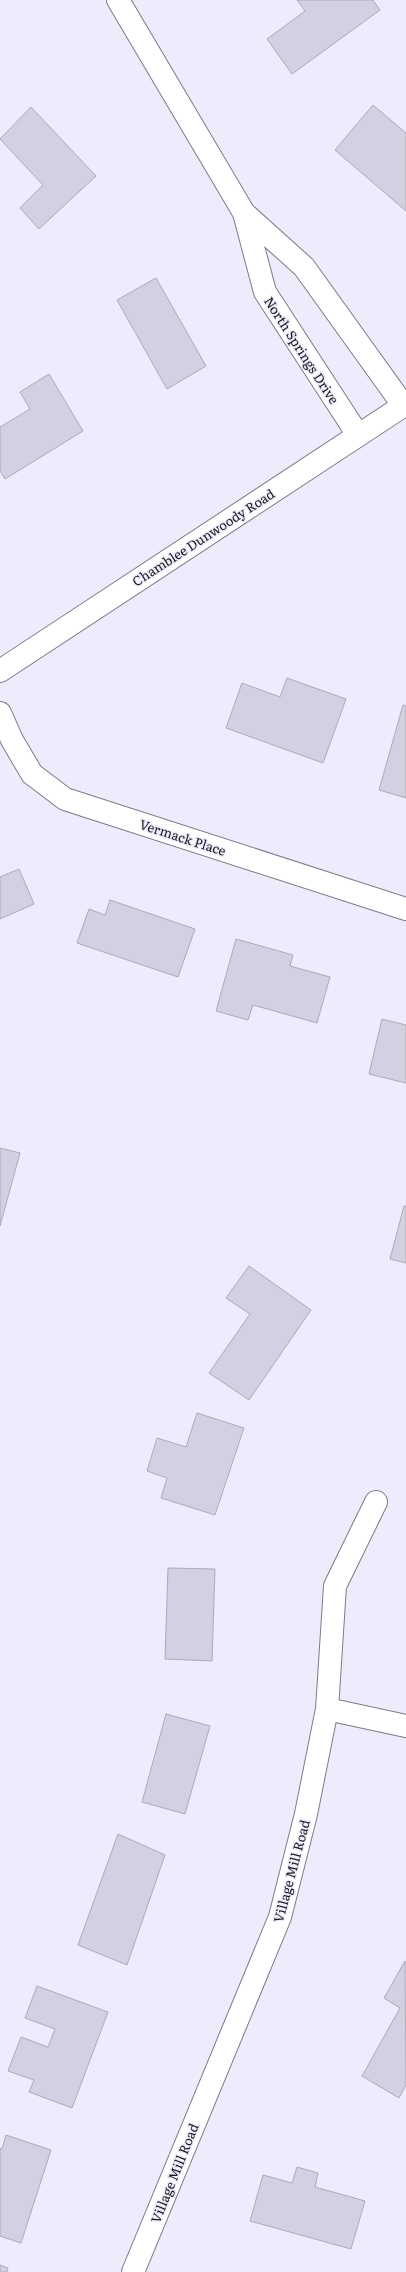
<svg xmlns="http://www.w3.org/2000/svg" width="406" height="2272" font-family="Literata,serif">
	<style>
		.building { fill: #d3d1e1; stroke: #abaab9 }
		.lines { fill: none; stroke-linecap: round; stroke-linejoin: round }
		.street-casing { stroke: #7b7a88; stroke-width: 24 }
		.secondary-casing { stroke: #7b7a88; stroke-width: 24 }
		.street { stroke: #fff; stroke-width: 22 }
		.secondary { stroke: #fff; stroke-width: 22 }
		.labels { text-anchor: middle; dominant-baseline: central; stroke-width: 3; stroke-linejoin: round; paint-order: stroke }
		.street-label { font-size: 13px; fill: #19191e; stroke: #eeecfc }
	</style>
	<rect width="100%" height="100%" fill="#eeecfc"/>
	<path class="building" d="M 297,0 L 373,0 L 380,10 L 292,74 L 267,39 L 305,11 Z
		M 373,105 L 406,133 L 406,211 L 335,150 Z
		M 31,107 L 96,176 L 39,229 L 20,208 L 43,185 L 0,139 Z
		M 156,278 L 206,366 L 167,389 L 117,300 Z
		M 49,374 L 83,431 L 5,479 L 0,471 L 0,427 L 30,409 L 20,392 Z
		M 287,678 L 346,699 L 323,763 L 226,728 L 242,683 L 280,697 Z
		M 403,705 L 406,706 L 406,798 L 379,790 Z
		M 19,869 L 34,904 L 0,919 L 0,877 Z
		M 110,900 L 195,929 L 178,977 L 77,943 L 89,909 L 105,915 Z
		M 236,939 L 293,955 L 290,966 L 330,977 L 317,1023 L 253,1005 L 248,1020 L 216,1011 Z
		M 382,1019 L 406,1025 L 406,1083 L 369,1074 Z
		M 0,1148 L 20,1153 L 0,1226 Z
		M 404,1206 L 406,1206 L 406,1263 L 390,1259 Z
		M 249,1266 L 311,1310 L 249,1400 L 209,1373 L 250,1314 L 226,1298 Z
		M 197,1413 L 244,1428 L 215,1515 L 161,1498 L 167,1478 L 147,1471 L 157,1438 L 186,1447 Z
		M 168,1568 L 215,1569 L 212,1661 L 165,1659 Z
		M 166,1714 L 210,1726 L 185,1814 L 142,1802 Z
		M 118,1834 L 165,1855 L 127,1965 L 78,1945 Z
		M 405,1961 L 406,2085 L 399,2098 L 362,2076 L 400,2008 L 384,1998 Z
		M 37,1986 L 108,2012 L 72,2108 L 29,2092 L 34,2080 L 8,2071 L 21,2037 L 48,2047 L 55,2029 L 25,2018 Z
		M 6,2135 L 51,2150 L 21,2243 L 0,2236 L 0,2148 L 2,2149 Z
		M 297,2167 L 318,2173 L 315,2187 L 365,2201 L 351,2249 L 250,2221 L 263,2175 L 292,2183 Z
		M 0,2265 L 8,2268 L 7,2272 L 0,2272 Z"/>
	<g class="lines">
		<g class="street-casing">
			<path id="street" d="M 118,0 L 244,213 L 265,292 L 358,435
				M 244,213 L 304,267 L 403,405
				M 0,713 L 12,740 L 32,774 L 65,799 L 406,909
				M 327,1709 L 406,1726
				M 133,2272 L 280,1917 L 306,1814 L 327,1709 L 335,1586 L 376,1502"/>
		</g>
		<g class="secondary-casing">
			<path id="secondary" d="M 0,671 L 406,404"/>
		</g>
		<use href="#street" class="street"/>
		<use href="#secondary" class="secondary"/>
	</g>
	<g class="labels">
		<g class="street-label">
			<text transform="translate(302 350) rotate(57)">North Springs Drive</text>
			<text transform="translate(203 537) rotate(-33)">Chamblee Dunwoody Road</text>
			<text transform="translate(183 837) rotate(18)">Vermack Place</text>
			<text transform="translate(291 1871) rotate(-75)">Village Mill Road</text>
			<text transform="translate(174 2173) rotate(-68)">Village Mill Road</text>
		</g>
	</g>
</svg>
